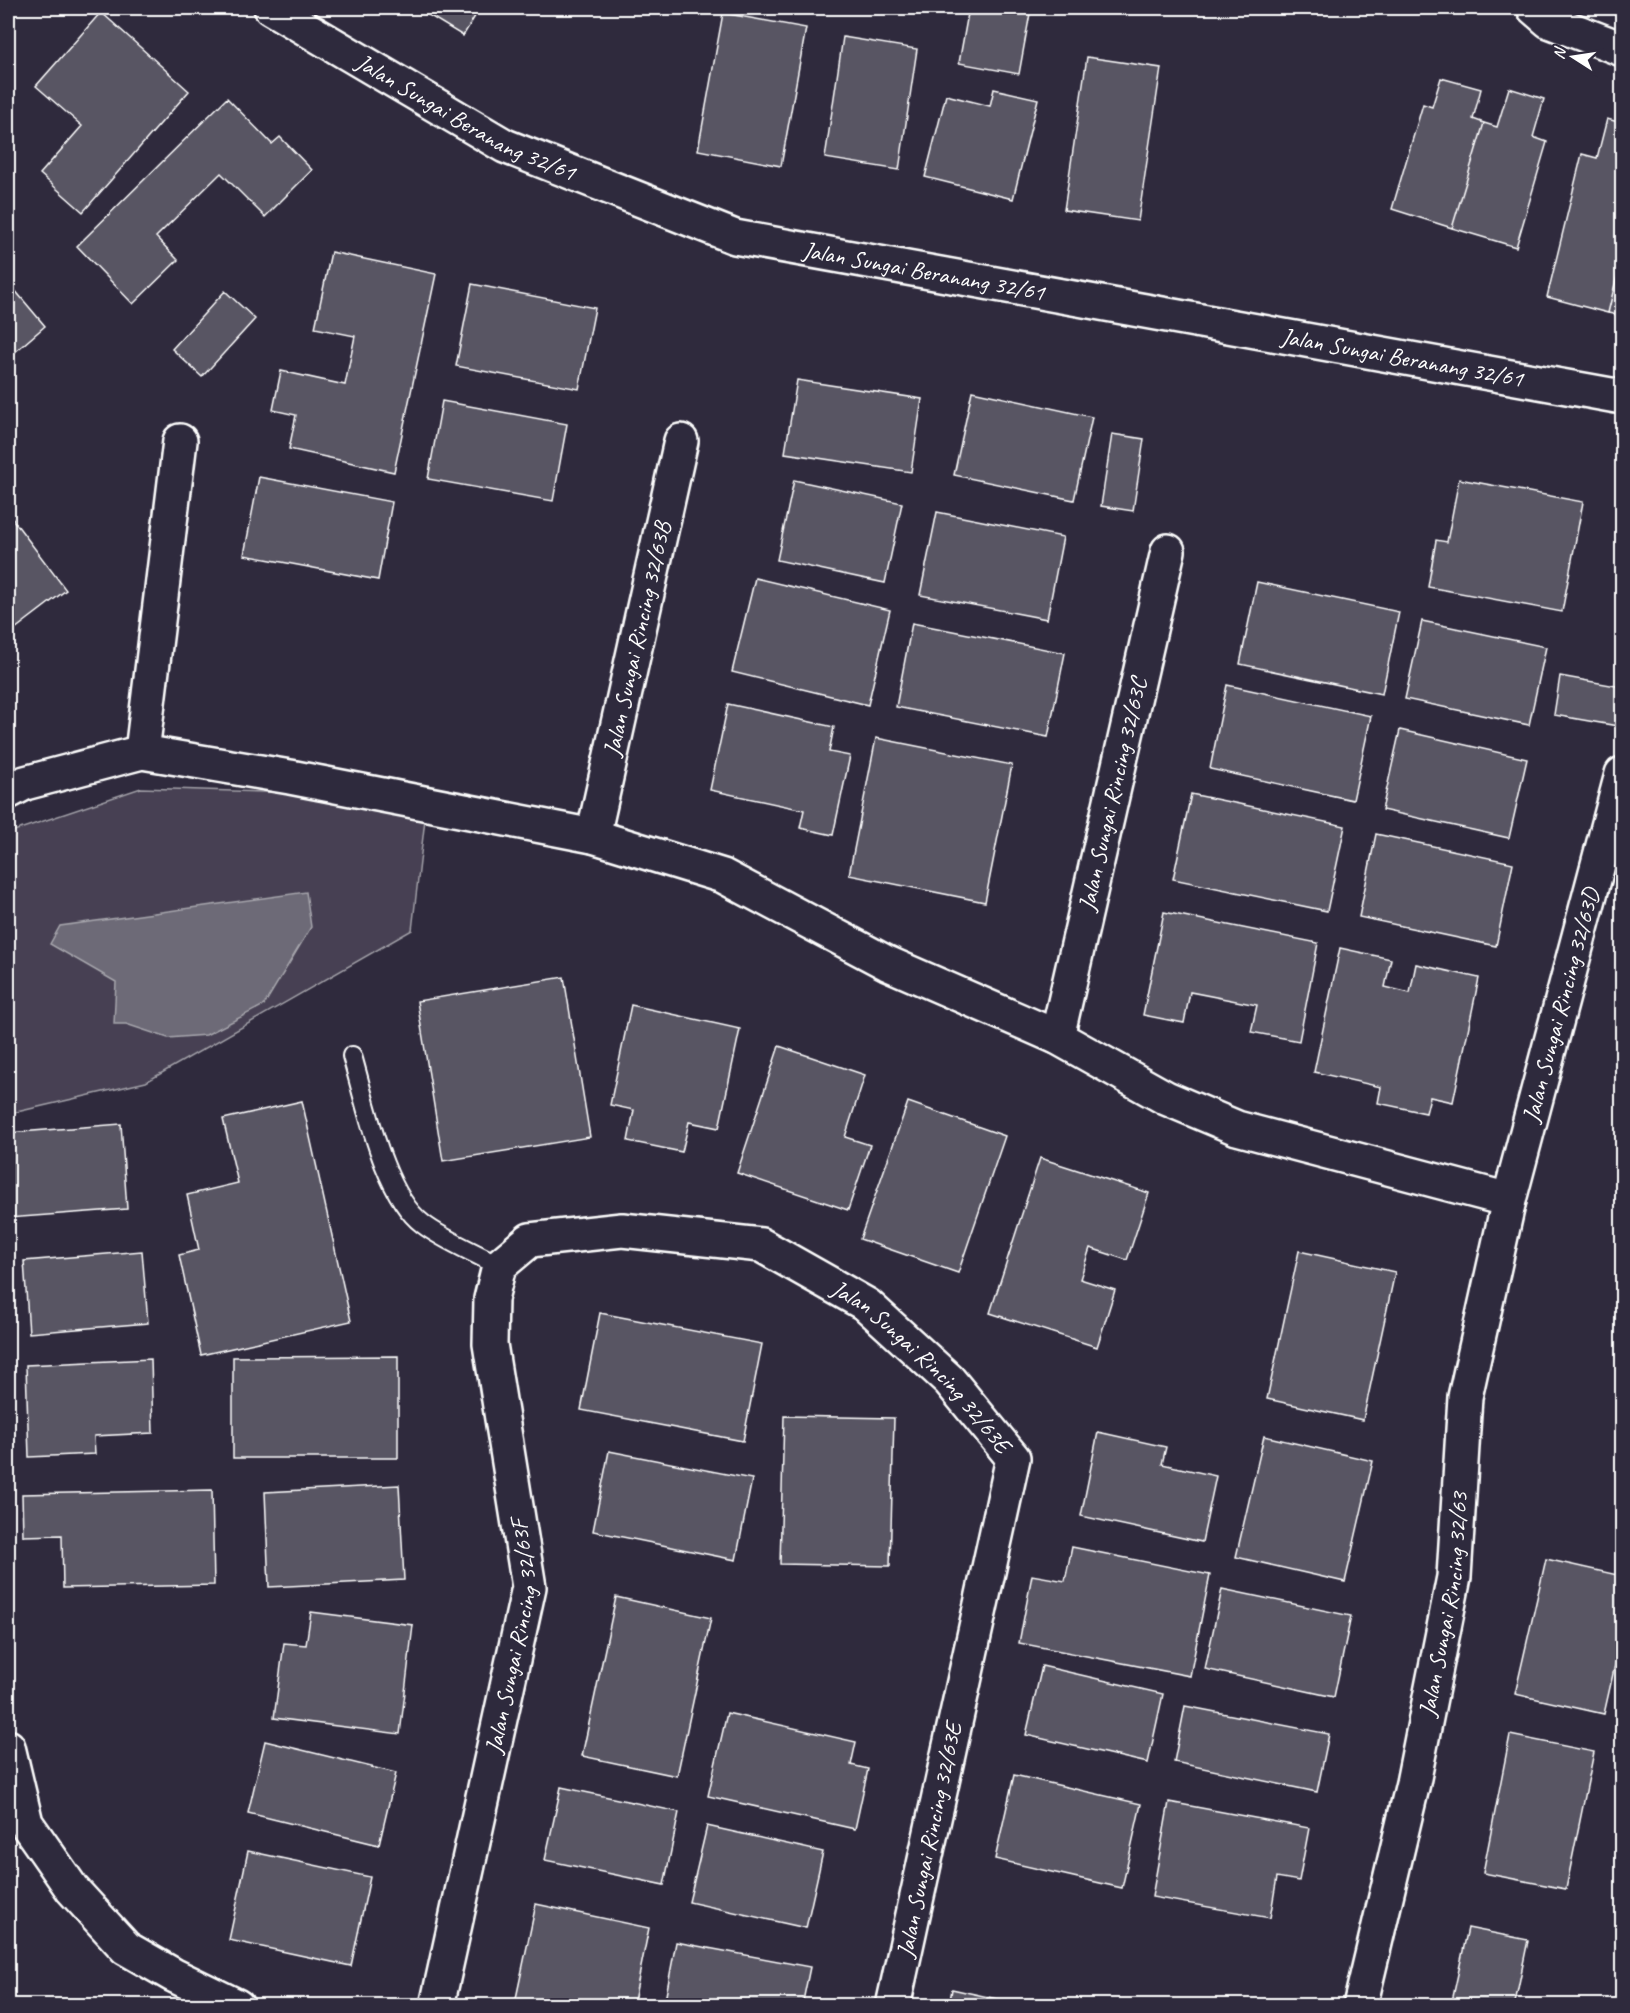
<svg xmlns="http://www.w3.org/2000/svg" width="1630" height="2013" font-family="Caveat,sans-serif">
	<style>
		.green { fill: #464152; stroke: #a2a0a8; stroke-width: 1.5 }
		.water { fill: #6d6a77; stroke: #a7a6ad; stroke-width: 1.5 }
		.building { fill: #595564; stroke: #fff; stroke-width: 1.5 }
		.lines { fill: none; stroke-linecap: round; stroke-linejoin: round }
		.lane-casing { stroke: #fff; stroke-width: 22 }
		.street-casing { stroke: #fff; stroke-width: 38 }
		.secondary-casing { stroke: #fff; stroke-width: 38 }
		.lane { stroke: #2f2a3d; stroke-width: 18 }
		.street { stroke: #2f2a3d; stroke-width: 33 }
		.secondary { stroke: #2f2a3d; stroke-width: 33 }
		.labels { text-anchor: middle; dominant-baseline: central; stroke-width: 5; stroke-linejoin: round; paint-order: stroke }
		.street-label { font-size: 24px; fill: #fff; stroke: #2f2a3d }
	</style>
	<rect width="100%" height="100%" fill="#2f2a3d"/>
	<filter id="ink" filterUnits="userSpaceOnUse"><feTurbulence type="fractalNoise" baseFrequency=".0167" numOctaves="2"/><feDisplacementMap in="SourceGraphic" scale="12" xChannelSelector="R" yChannelSelector="G"/><feConvolveMatrix kernelMatrix="1 2 1 2 8 2 1 2 1" color-interpolation-filters="sRGB"/></filter>
	<g filter="url(#ink)">
		<path class="green" d="M 141,788 L 292,793 L 425,819 L 412,930 L 146,1082 L 8,1114 L 8,833 Z"/>
		<path class="water" d="M 306,892 L 311,927 L 264,1005 L 206,1035 L 168,1038 L 126,1024 L 114,1024 L 116,982 L 50,944 L 60,926 Z"/>
		<path class="building" d="M 417,8 L 480,8 L 463,36 Z
			M 969,8 L 1031,8 L 1019,74 L 959,63 Z
			M 101,12 L 189,91 L 83,212 L 40,174 L 82,126 L 36,86 Z
			M 723,13 L 806,28 L 781,166 L 698,150 Z
			M 843,37 L 917,49 L 899,170 L 825,158 Z
			M 1087,57 L 1161,68 L 1138,221 L 1064,210 Z
			M 1441,78 L 1481,89 L 1473,119 L 1484,123 L 1452,228 L 1392,209 L 1423,104 L 1432,107 Z
			M 1509,88 L 1544,99 L 1533,137 L 1547,142 L 1516,247 L 1452,228 L 1484,123 L 1497,127 Z
			M 994,89 L 1038,99 L 1013,199 L 925,177 L 946,95 L 990,106 Z
			M 227,98 L 272,144 L 280,137 L 312,170 L 265,217 L 221,173 L 156,237 L 178,260 L 133,304 L 77,246 Z
			M 1607,119 L 1622,123 L 1622,255 L 1608,313 L 1547,297 L 1582,154 L 1597,158 Z
			M 331,252 L 436,274 L 394,472 L 289,449 L 296,415 L 273,410 L 281,371 L 345,385 L 355,336 L 315,328 Z
			M 1622,255 L 1622,316 L 1608,313 Z
			M 8,282 L 45,326 L 8,358 Z
			M 472,284 L 595,308 L 579,389 L 456,366 Z
			M 225,291 L 255,319 L 202,377 L 172,349 Z
			M 797,380 L 922,399 L 911,472 L 785,453 Z
			M 972,391 L 1092,417 L 1074,500 L 954,475 Z
			M 442,401 L 567,424 L 553,501 L 428,479 Z
			M 1112,434 L 1144,439 L 1133,511 L 1101,506 Z
			M 259,477 L 392,502 L 378,580 L 244,555 Z
			M 1459,479 L 1583,502 L 1562,612 L 1428,587 L 1436,540 L 1447,542 Z
			M 794,480 L 902,503 L 885,583 L 777,560 Z
			M 937,512 L 1063,537 L 1047,619 L 920,595 Z
			M 8,513 L 66,590 L 15,629 L 8,619 Z
			M 755,578 L 890,610 L 868,705 L 732,672 Z
			M 1257,582 L 1399,612 L 1382,694 L 1240,664 Z
			M 1422,621 L 1546,647 L 1529,725 L 1405,699 Z
			M 912,623 L 1065,653 L 1048,737 L 896,707 Z
			M 1560,676 L 1622,687 L 1618,726 L 1554,715 Z
			M 1227,685 L 1371,716 L 1353,800 L 1210,769 Z
			M 728,704 L 834,727 L 829,752 L 850,756 L 833,835 L 800,828 L 804,810 L 710,790 Z
			M 1400,730 L 1527,759 L 1509,838 L 1382,810 Z
			M 876,738 L 1012,765 L 985,902 L 849,875 Z
			M 1191,794 L 1345,826 L 1327,911 L 1173,879 Z
			M 1376,834 L 1513,863 L 1496,946 L 1359,917 Z
			M 1164,912 L 1318,943 L 1299,1041 L 1251,1032 L 1257,1005 L 1190,992 L 1184,1023 L 1143,1015 Z
			M 1340,948 L 1391,959 L 1385,987 L 1410,993 L 1416,964 L 1479,978 L 1453,1102 L 1430,1097 L 1426,1113 L 1378,1103 L 1381,1087 L 1314,1072 Z
			M 564,977 L 590,1137 L 443,1161 L 417,1001 Z
			M 631,1005 L 740,1029 L 719,1128 L 689,1122 L 682,1152 L 628,1141 L 634,1110 L 610,1105 Z
			M 779,1046 L 865,1075 L 845,1137 L 870,1145 L 848,1210 L 737,1173 Z
			M 302,1101 L 351,1321 L 201,1355 L 179,1255 L 199,1250 L 187,1195 L 238,1183 L 223,1119 Z
			M 908,1102 L 1005,1136 L 958,1273 L 860,1239 Z
			M 121,1124 L 127,1209 L 8,1218 L 8,1133 Z
			M 1040,1158 L 1149,1193 L 1127,1260 L 1090,1248 L 1080,1279 L 1115,1290 L 1097,1347 L 990,1313 Z
			M 142,1251 L 148,1323 L 29,1333 L 24,1261 Z
			M 1299,1251 L 1395,1272 L 1363,1420 L 1267,1399 Z
			M 600,1313 L 762,1344 L 743,1441 L 581,1410 Z
			M 398,1356 L 398,1458 L 233,1458 L 233,1357 Z
			M 151,1359 L 153,1433 L 94,1436 L 95,1454 L 29,1457 L 26,1365 Z
			M 784,1416 L 894,1418 L 890,1566 L 780,1564 Z
			M 1098,1432 L 1166,1447 L 1162,1464 L 1216,1476 L 1202,1542 L 1081,1516 Z
			M 1264,1436 L 1373,1461 L 1345,1582 L 1236,1557 Z
			M 609,1451 L 752,1479 L 736,1560 L 593,1531 Z
			M 399,1485 L 404,1580 L 269,1587 L 265,1492 Z
			M 212,1490 L 214,1585 L 63,1588 L 62,1535 L 23,1536 L 22,1494 Z
			M 1072,1547 L 1210,1575 L 1190,1676 L 1019,1643 L 1032,1575 L 1065,1581 Z
			M 1546,1559 L 1622,1576 L 1622,1634 L 1604,1714 L 1515,1694 Z
			M 1222,1589 L 1351,1616 L 1334,1697 L 1205,1669 Z
			M 616,1597 L 711,1618 L 677,1776 L 582,1756 Z
			M 311,1612 L 413,1625 L 400,1734 L 274,1718 L 284,1643 L 306,1645 Z
			M 1042,1666 L 1163,1694 L 1148,1763 L 1026,1735 Z
			M 1185,1706 L 1329,1734 L 1317,1792 L 1174,1762 Z
			M 727,1713 L 856,1742 L 851,1765 L 868,1769 L 855,1829 L 708,1796 Z
			M 1510,1735 L 1594,1752 L 1566,1889 L 1483,1873 Z
			M 265,1741 L 396,1773 L 379,1845 L 248,1813 Z
			M 1014,1775 L 1141,1804 L 1122,1888 L 995,1859 Z
			M 561,1787 L 679,1812 L 664,1885 L 545,1860 Z
			M 1169,1802 L 1309,1828 L 1299,1881 L 1277,1877 L 1270,1918 L 1152,1897 Z
			M 707,1826 L 823,1852 L 806,1928 L 689,1902 Z
			M 248,1851 L 370,1877 L 351,1966 L 229,1940 Z
			M 536,1904 L 649,1928 L 633,2006 L 529,2006 L 515,2003 Z
			M 1468,1928 L 1528,1940 L 1515,2003 L 1527,2006 L 1451,2006 Z
			M 676,1942 L 810,1967 L 802,2006 L 664,2006 Z
			M 952,1989 L 1028,2006 L 949,2006 Z"/>
		<g class="lines">
			<g class="lane-casing">
				<path id="lane" d="M 352,1056 C 366,1103 383,1194 423,1224 C 445,1241 475,1252 499,1266"/>
			</g>
			<g class="street-casing">
				<g id="street">
					<path d="M 1534,8 L 1549,21 L 1622,49"/>
					<path d="M 142,752 L 180,441"/>
					<path d="M 8,792 L 25,783 L 142,752 L 290,777 L 593,836 L 723,876 L 887,963 L 1057,1037 L 1166,1098 L 1237,1128 L 1509,1200"/>
					<path id="s1" d="M 593,836 L 681,441"/>
					<path id="s2" d="M 1057,1037 L 1168,551"/>
					<path d="M 8,1747 L 26,1823 L 72,1889 L 126,1948 L 173,1975 L 237,2006"/>
					<path id="s3" d="M 437,2006 L 529,1587 L 490,1344 L 491,1299 L 499,1266 L 530,1240 L 622,1230 L 761,1245 L 867,1305 L 949,1380 L 1013,1458 L 893,2006"/>
					<path id="s4" d="M 1360,2006 L 1413,1783 L 1454,1577 L 1465,1397 L 1509,1200 L 1622,774"/>
				</g>
			</g>
			<g class="secondary-casing">
				<g id="secondary">
					<path id="s5" d="M 271,8 L 505,146 L 735,237 L 1622,397"/>
				</g>
			</g>
			<use href="#lane" class="lane"/>
			<use href="#street" class="street"/>
			<use href="#secondary" class="secondary"/>
		</g>
	</g>
	<g class="labels">
		<g class="street-label">
			<text stroke="none"><textPath href="#s5" startOffset="224">Jalan Sungai Beranang 32/61</textPath></text>
			<text stroke="none"><textPath href="#s5" startOffset="711">Jalan Sungai Beranang 32/61</textPath></text>
			<text stroke="none"><textPath href="#s5" startOffset="1197">Jalan Sungai Beranang 32/61</textPath></text>
			<text stroke="none"><textPath href="#s1" startOffset="202">Jalan Sungai Rincing 32/63B</textPath></text>
			<text stroke="none"><textPath href="#s2" startOffset="249">Jalan Sungai Rincing 32/63C</textPath></text>
			<text stroke="none"><textPath href="#s4" startOffset="1023">Jalan Sungai Rincing 32/63D</textPath></text>
			<text stroke="none"><textPath href="#s3" startOffset="1230">Jalan Sungai Rincing 32/63E</textPath></text>
			<text stroke="none"><textPath href="#s4" startOffset="411">Jalan Sungai Rincing 32/63</textPath></text>
			<text stroke="none"><textPath href="#s3" startOffset="378">Jalan Sungai Rincing 32/63F</textPath></text>
			<text transform="translate(929 1840) rotate(-78)">Jalan Sungai Rincing 32/63E</text>
		</g>
	</g>
	<rect width="1630" height="2013" fill="none" stroke="#2f2a3d" stroke-width="30"/>
	<rect x="15" y="15" width="1600" height="1983" fill="none" stroke="#fff" stroke-width="2" filter="url(#ink)"/>
	<g transform="translate(1573 57) rotate(282)" stroke="#2f2a3d" stroke-width="4.5" paint-order="stroke">
	<path d="M0-4.5L10 22L0 15L-10 22Z" fill="#ffffff"/>
	<text y="-9" font-size="16" font-weight="bold" text-anchor="middle" fill="#ffffff">N</text>
	</g>
</svg>
